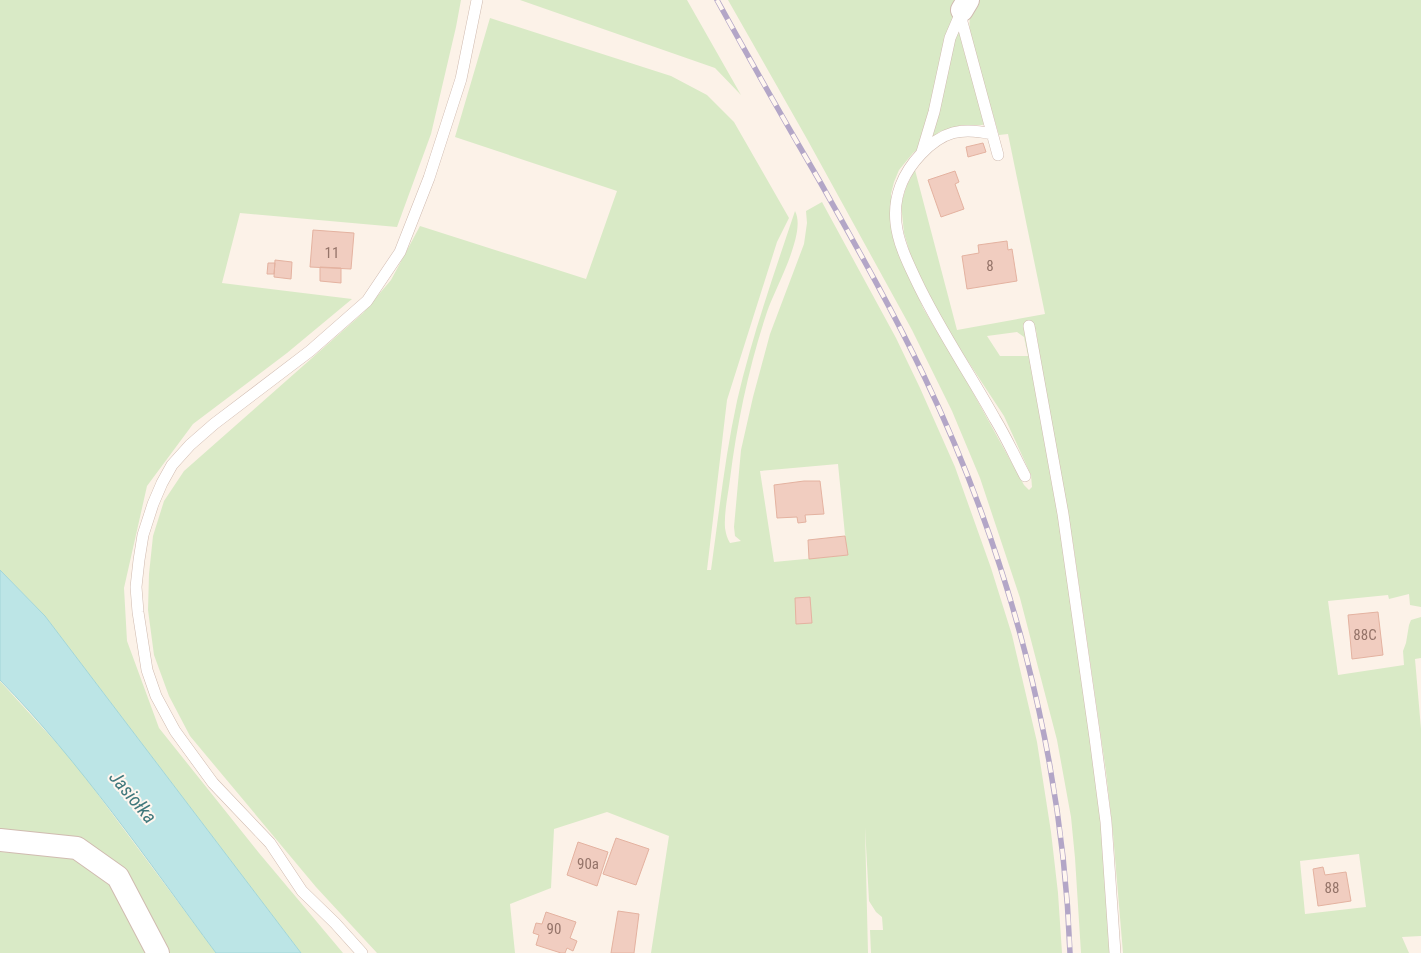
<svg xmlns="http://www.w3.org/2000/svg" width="1421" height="953" font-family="'Roboto Condensed',sans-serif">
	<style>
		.green { fill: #d9eac6; fill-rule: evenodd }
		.water { fill: #bce5e6; stroke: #a2d6d8 }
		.building { fill: #f1cdc0; stroke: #e4b2a0 }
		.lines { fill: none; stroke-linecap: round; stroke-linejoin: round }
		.lane-casing { stroke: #d0bbb0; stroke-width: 12 }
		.street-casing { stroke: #d0bbb0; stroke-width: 24 }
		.lane { stroke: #fff; stroke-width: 11 }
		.street { stroke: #fff; stroke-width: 22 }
		.rail-casing { stroke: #b3a6c7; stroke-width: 5.5 }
		.rail { stroke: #fff6ef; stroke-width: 4; stroke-dasharray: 11; stroke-linecap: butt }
		.labels { text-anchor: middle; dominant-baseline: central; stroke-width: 4; stroke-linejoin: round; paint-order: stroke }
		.number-label { font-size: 15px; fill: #957469 }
		.water-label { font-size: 19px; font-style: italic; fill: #40787c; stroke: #fff6ef }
	</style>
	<rect width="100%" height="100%" fill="#fcf2e8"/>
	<path class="green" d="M 0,0 L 461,0 L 456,27 L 431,134 L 397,227 L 240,213 L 222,283 L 352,299 L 287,353 L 193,424 L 147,486 L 124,588 L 127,641 L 159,728 L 259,853 L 343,953 L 301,953 L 45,616 L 0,570 Z
		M 520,0 L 687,0 L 741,95 L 715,68 Z
		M 728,0 L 963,0 L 961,36 L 963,48 L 985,116 L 985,124 L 982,125 L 962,125 L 939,132 L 913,153 L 899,170 L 894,182 L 891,194 L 891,229 L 923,308 L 966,380 L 1024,485 L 1029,490 L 1032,487 L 1031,475 L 1004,416 L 946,328 L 912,260 L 904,233 L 901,204 L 907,185 L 915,170 L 957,330 L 1045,314 L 1008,134 L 999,135 L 970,37 C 969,24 969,12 975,0 L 1421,0 L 1421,607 L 1410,605 L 1409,594 L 1389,599 L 1388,595 L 1328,601 L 1338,675 L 1404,665 L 1403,651 L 1406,643 L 1409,625 L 1411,620 L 1421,617 L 1421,658 L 1415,659 L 1421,729 L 1421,936 L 1402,937 L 1409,953 L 1123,953 L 1113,834 L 1106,772 L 1073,543 L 1042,372 L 1036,330 L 1032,324 L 1100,807 L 1111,953 L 1081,953 L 1075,858 L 1071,817 L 1057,740 L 1020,598 L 980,478 L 952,411 L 912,330 L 807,139 ZM 1017,332 L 1024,337 L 1028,356 L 1000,356 L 987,336 ZM 1359,854 L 1366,907 L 1305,914 L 1300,861 Z
		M 490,18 L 671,76 L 707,95 L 734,122 L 789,218 L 777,242 L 727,400 L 707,570 L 711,570 C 719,513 725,456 737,401 C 752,336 774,274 795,211 C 807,233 775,288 767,312 C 749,366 737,423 730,479 C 728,495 724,512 725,528 C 726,534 727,538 730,543 L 741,541 L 735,536 L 734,527 L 741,450 L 753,397 L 770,334 L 804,244 L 807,223 L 806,211 L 822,202 L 896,338 L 920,388 L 955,467 L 991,568 L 1012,635 L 1037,742 L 1051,832 L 1058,893 L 1062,953 L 871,953 L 870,930 L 883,930 L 882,917 L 876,912 L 869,901 L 865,827 L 868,953 L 651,953 L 669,836 L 607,812 L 554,829 L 551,888 L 510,904 L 515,953 L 377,953 L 316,887 L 190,736 L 169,696 L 154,655 L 148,610 L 149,574 L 153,536 L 164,501 L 184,471 L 363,313 L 391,280 L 420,226 L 586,279 L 617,191 L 455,137 ZM 838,464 L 847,555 L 774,562 L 760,471 Z
		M 0,681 L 73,761 L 216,953 L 161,953 L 119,871 L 0,835 Z
		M 0,852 L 73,855 L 117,889 L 147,953 L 0,953 Z"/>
	<path class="water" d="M 0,570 L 45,616 L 301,953 L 216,953 C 147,860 81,763 0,680 Z"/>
	<path class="building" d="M 983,143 L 986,152 L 968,157 L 966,147 Z
		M 955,171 L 959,182 L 955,184 L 964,209 L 941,217 L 928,180 Z
		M 313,230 L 354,233 L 351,269 L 310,267 Z
		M 1007,241 L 1008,250 L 1012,249 L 1017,281 L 967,289 L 962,256 L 979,253 L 978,245 Z
		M 275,260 L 292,262 L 291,279 L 274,277 Z
		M 268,263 L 275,263 L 274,274 L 267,274 Z
		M 320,267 L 341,268 L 341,283 L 320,281 Z
		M 804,481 L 820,481 L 824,514 L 805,515 L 806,522 L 798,523 L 797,517 L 777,518 L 774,485 Z
		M 845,536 L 848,555 L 809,559 L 808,540 Z
		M 810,597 L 812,623 L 796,624 L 795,598 Z
		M 1378,612 L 1383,655 L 1352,659 L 1348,615 Z
		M 616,838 L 649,849 L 636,885 L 603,874 Z
		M 578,842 L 608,852 L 597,886 L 567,875 Z
		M 1323,867 L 1325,875 L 1346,872 L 1351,901 L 1318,906 L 1313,869 Z
		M 618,911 L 639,914 L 634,953 L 611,953 Z
		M 546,912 L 576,922 L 570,938 L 577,941 L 573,951 L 567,948 L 565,953 L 561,953 L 536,945 L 539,935 L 533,933 L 536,923 L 542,924 Z"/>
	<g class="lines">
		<g class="lane-casing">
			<path id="lane" d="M 962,12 L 962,22 L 998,155
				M 992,134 C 961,127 943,131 921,154 C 903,173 893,197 896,223 C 898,243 908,263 916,280 C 939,329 969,372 995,419 C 1006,437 1015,457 1025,476
				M 922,152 L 934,112 L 950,38 L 962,10
				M 1029,326 L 1063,514 L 1095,738 L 1106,822 L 1115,953
				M 362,953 L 335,923 L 302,891 L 270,843 L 213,783 L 175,731 L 156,696 L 147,670 L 138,612 L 136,587 L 139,560 L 143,535 L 153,504 L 162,483 L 172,465 L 190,445 L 214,424 L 310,351 L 367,301 L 400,252 L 429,178 L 461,79 L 477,0"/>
		</g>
		<g class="street-casing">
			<path id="street" d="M 962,10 L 968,0
				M 0,840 L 77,848 L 118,877 L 158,953"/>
		</g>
		<use href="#lane" class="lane"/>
		<use href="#street" class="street"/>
		<g class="rail-casing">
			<path id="rail" d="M 717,0 C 750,60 784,120 819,180 C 855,244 892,309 924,376 C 1009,553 1063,756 1070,953"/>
		</g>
		<use href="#rail" class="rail"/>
	</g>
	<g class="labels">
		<g class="number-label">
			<text x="332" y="253">11</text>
			<text x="990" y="266">8</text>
			<text x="1365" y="635">88C</text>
			<text x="588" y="864">90a</text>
			<text x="1332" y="888">88</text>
			<text x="554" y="929">90</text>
		</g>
		<g class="water-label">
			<text transform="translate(133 797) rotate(50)">Jasiołka</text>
		</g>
	</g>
</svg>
